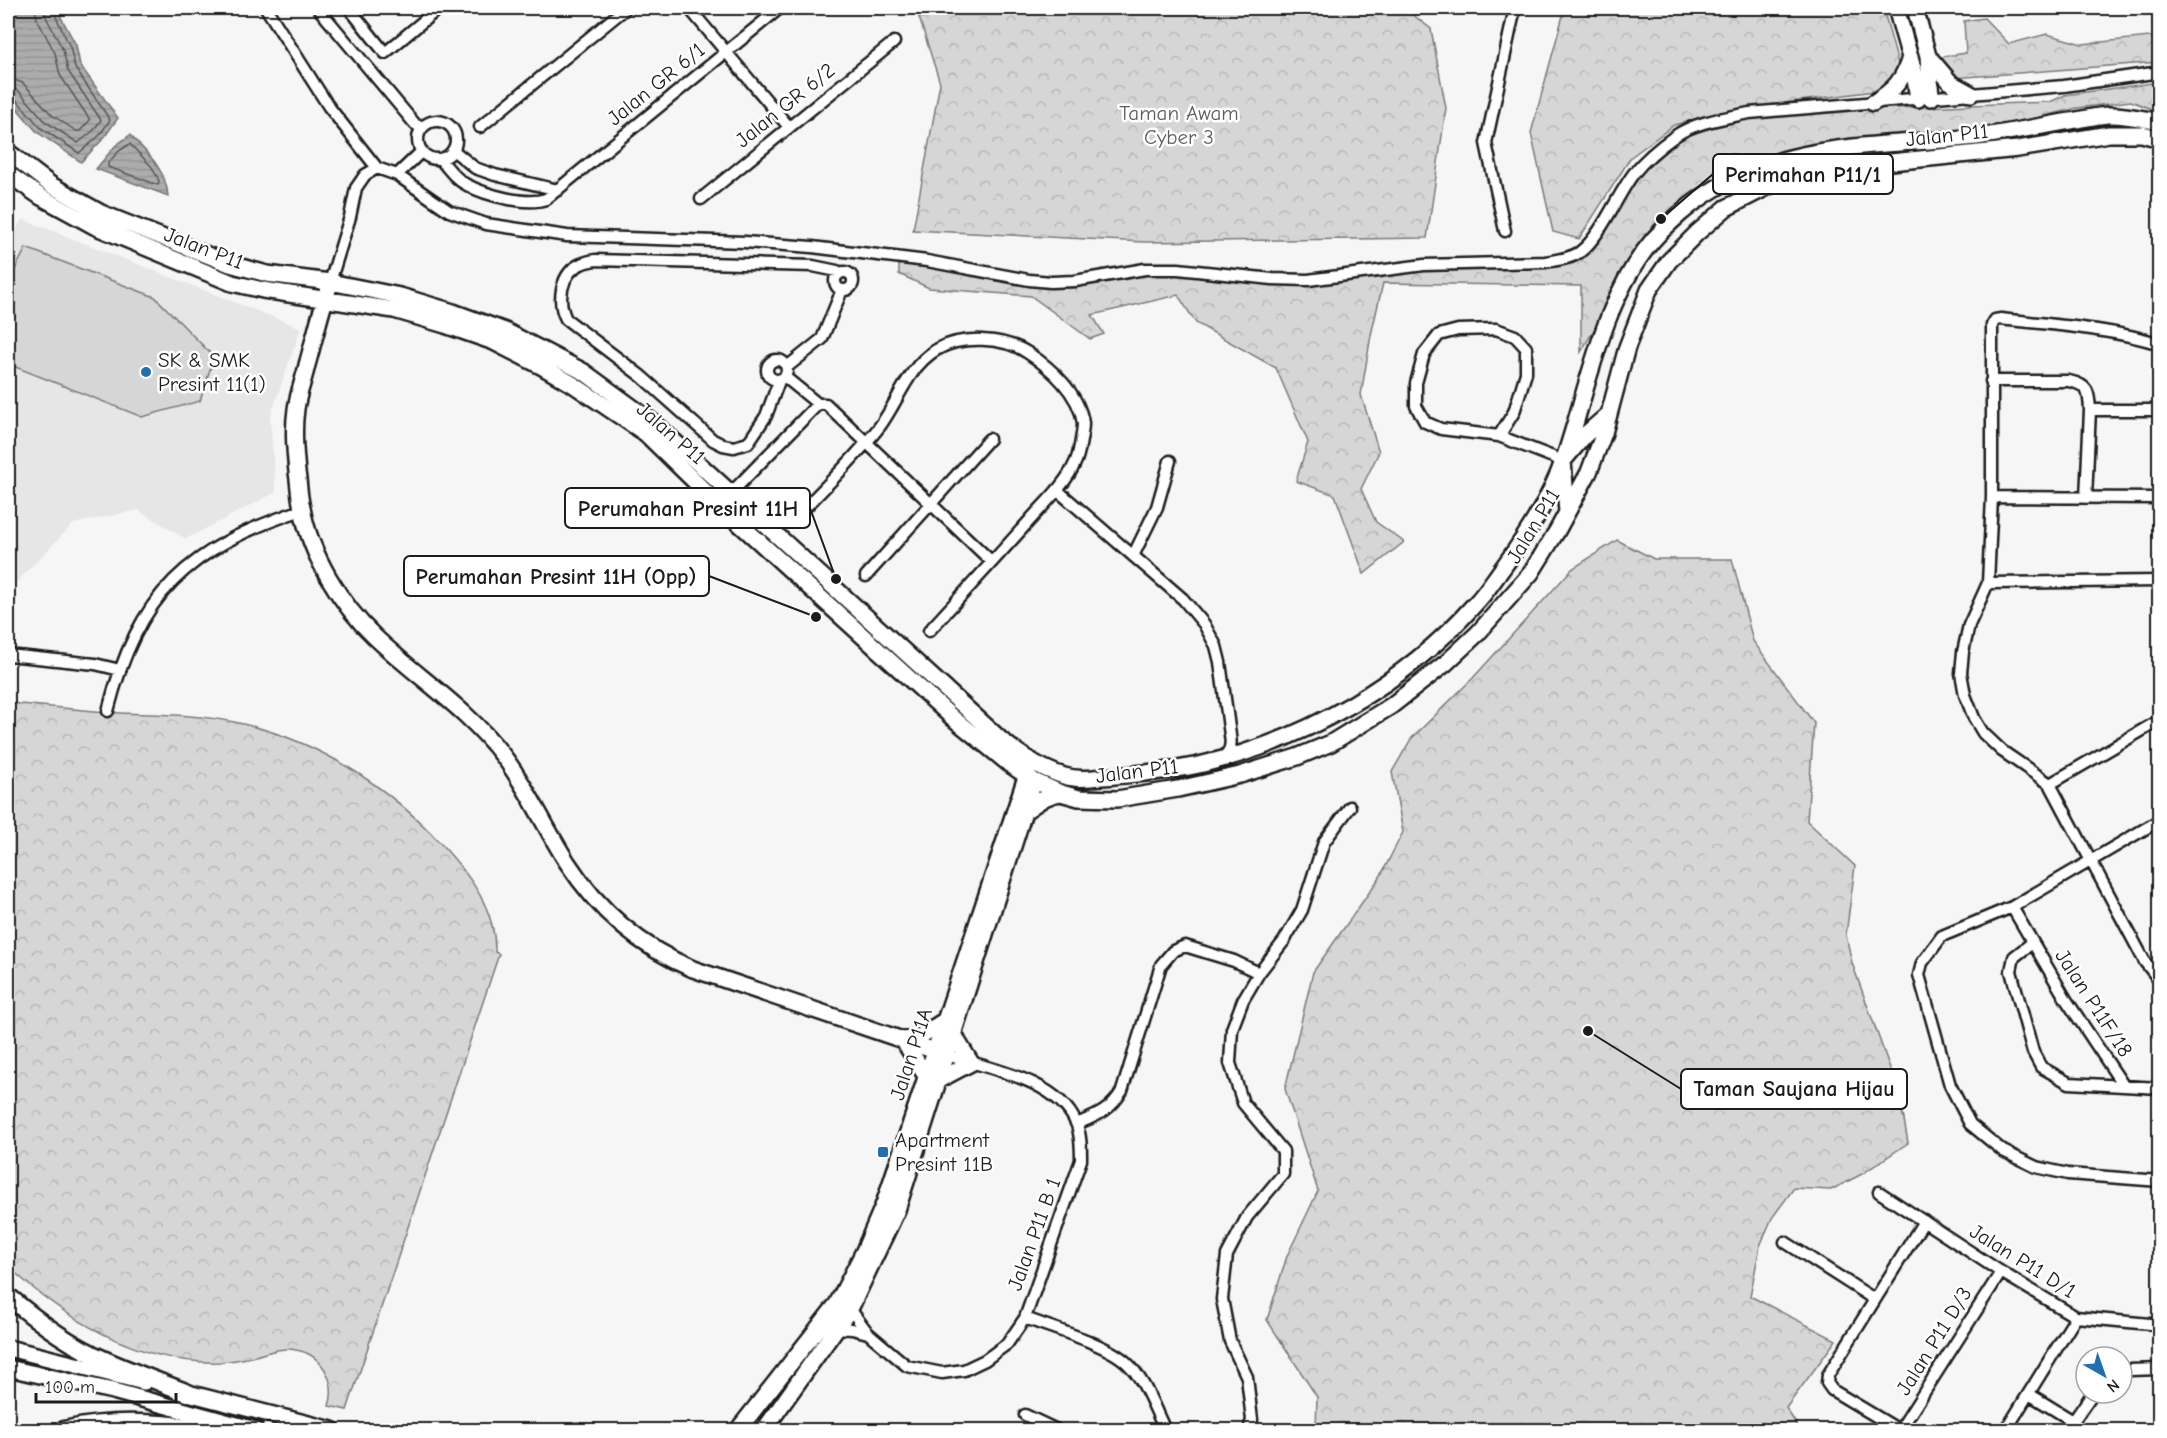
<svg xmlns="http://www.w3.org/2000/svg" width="2167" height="1438" font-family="'Comic Neue',sans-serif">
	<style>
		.built { fill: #e6e6e6 }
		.forest { fill: url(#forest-crowns); stroke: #797979; stroke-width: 1.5 }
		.pitch { fill: #d6d6d6; stroke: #797979; stroke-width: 1.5 }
		.water { fill: url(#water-rules); stroke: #727272; stroke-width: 1.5 }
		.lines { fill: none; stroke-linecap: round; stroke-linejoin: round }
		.shore { stroke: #565656; stroke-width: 1.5 }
		.street-casing { stroke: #1c1c1c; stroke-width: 15 }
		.secondary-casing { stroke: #1c1c1c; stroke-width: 20 }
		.primary-casing { stroke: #1c1c1c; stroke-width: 21 }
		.street { stroke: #fff; stroke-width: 10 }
		.secondary { stroke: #fff; stroke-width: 15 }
		.primary { stroke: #fff; stroke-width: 16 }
		.poi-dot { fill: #1f6fb2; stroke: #fff; stroke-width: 2 }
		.labels { text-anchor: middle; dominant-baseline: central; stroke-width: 5; stroke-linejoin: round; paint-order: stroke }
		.street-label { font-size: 21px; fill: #1c1c1c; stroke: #fff }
		.park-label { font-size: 21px; fill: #5d5d5d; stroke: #fff }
		.poi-label { font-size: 21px; fill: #1c1c1c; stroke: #fff; text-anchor: start }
		.leader { fill: none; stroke: #1c1c1c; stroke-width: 2 }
		.callout-dot { fill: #1c1c1c; stroke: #fff; stroke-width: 2 }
		.callout { fill: #fff; stroke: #1c1c1c; stroke-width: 2 }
		.callout-label { font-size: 22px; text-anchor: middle; font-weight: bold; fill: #1c1c1c }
	</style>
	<defs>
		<pattern id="forest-crowns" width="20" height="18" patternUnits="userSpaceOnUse" patternTransform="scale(1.5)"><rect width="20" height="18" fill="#d6d6d6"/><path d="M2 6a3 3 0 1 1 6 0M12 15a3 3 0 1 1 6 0" fill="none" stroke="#b7b7b7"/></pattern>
		<pattern id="water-rules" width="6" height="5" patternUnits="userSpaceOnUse" patternTransform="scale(1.5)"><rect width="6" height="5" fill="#acacac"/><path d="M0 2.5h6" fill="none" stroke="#939393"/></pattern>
	</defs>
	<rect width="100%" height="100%" fill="#f6f6f6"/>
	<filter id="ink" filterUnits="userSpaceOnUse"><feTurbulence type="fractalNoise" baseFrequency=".0167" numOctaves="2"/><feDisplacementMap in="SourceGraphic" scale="12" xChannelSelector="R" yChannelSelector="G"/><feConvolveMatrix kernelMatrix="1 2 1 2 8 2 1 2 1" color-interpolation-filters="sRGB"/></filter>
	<g filter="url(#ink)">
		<path class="built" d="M 22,219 L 301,328 L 270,417 L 276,492 L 186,539 L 138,510 L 73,524 L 8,591 L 8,246 Z"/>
		<path class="forest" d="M 916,8 L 1404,8 L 1431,29 L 1446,108 L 1427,238 L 1145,242 L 913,230 L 940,83 Z
			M 1565,8 L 1883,8 L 1899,67 L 1882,90 L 1731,110 L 1674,125 L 1631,157 L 1579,239 L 1553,232 L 1531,133 Z
			M 1984,18 L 2009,44 L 2047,34 L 2082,44 L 2159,36 L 2159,62 L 1954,78 L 1941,57 L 1966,53 L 1964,21 Z
			M 2159,82 L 2159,112 L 2131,101 L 2077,108 L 1996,128 L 1739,169 L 1660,217 L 1581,352 L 1581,286 L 1383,283 L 1371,335 L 1361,395 L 1379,452 L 1361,489 L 1376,522 L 1404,542 L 1364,574 L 1335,495 L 1296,481 L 1308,442 L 1276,368 L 1196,323 L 1178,295 L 1092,315 L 1104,334 L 1090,339 L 1031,296 L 929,288 L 899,274 L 899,263 L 1055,287 L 1144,273 L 1224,278 L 1349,272 L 1543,267 L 1587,252 L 1640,174 L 1681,138 L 1740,118 L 1821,111 L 2050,102 L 2065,95 Z
			M 1617,540 L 1654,559 L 1732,559 L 1753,641 L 1814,723 L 1807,821 L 1855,866 L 1846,935 L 1852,963 L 1900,1096 L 1908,1143 L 1862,1174 L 1831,1190 L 1794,1188 L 1772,1218 L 1760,1246 L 1750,1296 L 1836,1340 L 1786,1408 L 1800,1430 L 1316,1430 L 1317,1397 L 1267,1320 L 1287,1256 L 1318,1191 L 1285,1089 L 1313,972 L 1380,877 L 1403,832 L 1392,772 L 1411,739 L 1473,678 L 1572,569 Z
			M 8,703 C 45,706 83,711 121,713 C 159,715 197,714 234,722 C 314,738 388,785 442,845 C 470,876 496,909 495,952 L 499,954 L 347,1410 L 329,1406 C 337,1382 322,1354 296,1350 C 280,1346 263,1355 247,1358 C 238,1360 229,1361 220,1362 C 140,1365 63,1318 8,1266 Z"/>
		<path class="pitch" d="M 26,248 L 155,297 L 214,357 L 200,401 L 142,417 L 8,364 L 8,283 Z"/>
		<path class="water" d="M 8,8 L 56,8 L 76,45 L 80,65 L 118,118 L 103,139 L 81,162 L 37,132 L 8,98 Z
			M 130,135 C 148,154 166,169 168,196 L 96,169 L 115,146 Z"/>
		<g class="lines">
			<path class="shore" d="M 8,78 L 23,83 L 52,115 L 76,131 L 80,131 L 90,120 L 60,75 L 55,53 L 37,19 L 35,8
				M 8,88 L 19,91 L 46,122 L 78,143 L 93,131 L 101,120 L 68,71 L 63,50 L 45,15 L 44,8
				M 8,95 L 14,97 L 41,128 L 79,153 L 99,136 L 110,120 L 75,68 L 70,47 L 52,8
				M 130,144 L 152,167 L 159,181 L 158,185 L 108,167 L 108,163 L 119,151 Z"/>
			<g class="street-casing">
				<path id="street" d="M 266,8 L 329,107 L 377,168
					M 318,8 L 415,124 L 422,128
					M 349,8 L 385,53 L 439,8
					M 689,8 L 789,127
					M418 140a19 19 0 1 1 38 0a19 19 0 1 1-38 0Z
					M 480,127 L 626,8
					M 453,150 L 475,168 L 495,175 L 558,190
					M 440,159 C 448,168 456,180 467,185 C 486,195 526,206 546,199 L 780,8
					M 397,175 L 421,152
					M 701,199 L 894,42
					M 1505,231 L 1486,143 L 1515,8
					M835 281a9 9 0 1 1 18 0a9 9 0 1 1-18 0Z
					M 330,282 L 350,217 L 356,188 L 365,175 L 377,168 L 397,175 L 449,211 L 486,224 L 567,236 L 745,242 L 812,247 L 927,261 L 1029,280 L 1051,282 L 1075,281 L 1145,269 L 1178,269 L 1272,279 L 1308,280 L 1424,265 L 1545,262 C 1557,260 1570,259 1580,252 C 1602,235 1617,195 1634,173 C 1645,159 1661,146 1675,136 C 1695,122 1725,118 1749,113 L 2064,86 L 2160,72
					M 2160,344 C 2109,328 2053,325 2001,319 L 1995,320 L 1992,325 L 1992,497 L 1988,583 L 1969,625 L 1963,652 L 1961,673 L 1965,695 L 1974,718 L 1983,733 L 2002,751 L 2050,784 L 2145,962 L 2160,981
					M767 370a10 10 0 1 1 20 0a10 10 0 1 1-20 0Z
					M 787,367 L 822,339 L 842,290
					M 785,377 L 818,404 L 826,404 L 992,562
					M 779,381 L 766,416 L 748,443 L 734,447 L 723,445 L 713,440 L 641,376 L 566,319 C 557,302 560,273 581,264 C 585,262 590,261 595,260 L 813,266 L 837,271 L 839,274
					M 1991,381 L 2069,381 C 2088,385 2089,391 2090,410 L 2086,498
					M 2090,410 L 2157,410
					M 1499,436 L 1514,412 L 1526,373 L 1526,348 L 1515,336 L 1496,329 L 1458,330 L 1439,335 L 1424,354 L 1416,383 L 1416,406 L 1425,422 L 1441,429 L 1499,436 L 1563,461
					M 1057,490 L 1183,599 L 1204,624 L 1216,646 L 1220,662 L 1230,735 C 1232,747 1230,751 1221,760
					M 731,493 L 818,404
					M 1992,497 L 2160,498
					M 800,513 C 827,485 856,457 880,426 C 899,400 908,367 936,350 C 961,335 1004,337 1028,353 C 1051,368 1079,393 1083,423 C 1083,430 1079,456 1075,463 C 1066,484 1045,503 1030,520 C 997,557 963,594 929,631
					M 1133,556 L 1157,507 L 1170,461
					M 866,576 L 989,439
					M 1988,583 L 2160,581
					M 8,655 L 95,664 L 120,670
					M 108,711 C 138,593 188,548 302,510
					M 2050,784 L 2160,720
					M 2160,820 L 2012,907 L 1942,936 L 1922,963 L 1919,975 L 1950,1085 L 1970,1124 L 2003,1151 L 2036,1167 L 2068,1174 L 2160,1181
					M 2012,907 L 2067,1001 L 2123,1085
					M 2032,943 L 2014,957 L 2011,971 L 2033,1052 L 2041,1067 L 2069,1083 L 2160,1088
					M 1077,1124 C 1098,1115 1110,1111 1122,1091 L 1161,965 L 1173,951 L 1185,946 L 1234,961 L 1259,973
					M 1879,1192 L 2001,1272 L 2076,1317 L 2160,1325
					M 1785,1242 L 1874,1299
					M 850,1309 L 868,1333 L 907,1366 L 942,1373 L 964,1370 L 985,1360 L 1007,1344 L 1025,1318 L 1081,1160 C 1081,1148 1081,1134 1076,1123 C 1057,1079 989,1069 947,1055
					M 1025,1318 C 1051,1328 1107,1344 1126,1362 C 1145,1379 1154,1408 1165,1430
					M 835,1328 L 852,1329 L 868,1333
					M 2122,1372 L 2130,1370 L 2160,1369
					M 2029,1394 L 2073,1421
					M 1025,1415 L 1057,1430
					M 1249,1430 L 1252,1420 L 1247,1377 L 1230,1341 L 1222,1299 L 1227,1255 L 1247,1217 L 1283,1174 L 1283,1151 L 1243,1103 L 1230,1063 L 1232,1029 L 1243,1000 L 1259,973 L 1284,941 L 1302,910 L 1324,842 L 1350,807
					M 1899,1430 L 1832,1390 L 1827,1383 L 1828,1375 L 1924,1221
					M 1900,1430 L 2001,1272
					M 2006,1430 L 2076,1317
					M 2067,1430 L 2093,1393"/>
			</g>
			<g class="secondary-casing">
				<path id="secondary" d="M 1896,8 L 1914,72 L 1918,99
					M 1915,8 L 1928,56 L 1931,98
					M 1928,56 L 1951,83 L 1971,94
					M 1873,103 C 1893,91 1904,80 1910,57
					M 8,152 L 51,185 L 101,213 L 230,264 L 267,274 L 330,282 L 400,296 L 453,312 L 505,331 L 584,372 L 654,423 L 1000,739 C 1020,755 1039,768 1064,776 C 1080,781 1098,777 1115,776 C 1145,773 1174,771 1203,764 C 1306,740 1405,683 1475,604 C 1485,594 1493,581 1502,569 C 1527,535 1550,499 1564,459 C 1589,386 1602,300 1653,240 C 1661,231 1671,222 1680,214 C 1766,139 1871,148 1976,137 C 2008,133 2040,126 2071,121 C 2083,119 2096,116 2108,115 C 2125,114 2143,119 2160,122
					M 8,174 L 41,197 L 94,226 L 232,283 L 263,290 L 394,310 L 445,325 L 494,342 L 541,366 L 574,385 L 645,433 L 720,506 L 954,719 L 1008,763 L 1034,781 L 1061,793 L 1079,798 L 1117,799 L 1178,789 L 1240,775 L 1297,757 L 1331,743 L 1391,706 L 1446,663 L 1478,633 L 1531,573 L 1557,531 L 1589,472 L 1604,433 L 1627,347 L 1649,290 L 1669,261 L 1697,233 L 1726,208 L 1775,183 L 1891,162 L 2018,149 L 2109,134 L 2142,134 L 2160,139
					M 328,290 C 320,314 314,340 307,365 C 304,379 298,394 296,409 C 293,430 295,451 297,472 C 299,484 299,496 302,508 C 310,554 341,605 375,637 C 419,679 466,707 504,757 C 529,790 545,828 567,862 C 598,910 640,947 693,969 L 947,1055
					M 1567,512 L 1563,461 L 1585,435 L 1609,414
					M 1025,811 C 1037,803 1047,794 1061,793
					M 903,1040 L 919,1037 L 944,1021
					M 903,1040 L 926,1076
					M 939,1080 L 971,1063 L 958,1042 L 954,1033
					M 8,1348 L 144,1382
					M 8,1368 L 113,1391 L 255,1430
					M 176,1390 L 332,1430
					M 738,1430 L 837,1304 L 864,1251 L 884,1204 L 1029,768
					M 764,1430 L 850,1309 L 897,1210 L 1031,790"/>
			</g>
			<g class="primary-casing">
				<path id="primary" d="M 8,1296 C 37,1321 70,1345 105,1360 C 132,1372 160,1382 188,1393
					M 64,1430 C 115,1418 165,1423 217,1430
					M 232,1430 L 242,1427"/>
			</g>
			<use href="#street" class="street"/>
			<use href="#secondary" class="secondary"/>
			<use href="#primary" class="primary"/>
		</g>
	</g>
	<g class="poi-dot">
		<circle cx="146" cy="372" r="6"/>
		<rect x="877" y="1146" width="12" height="12" rx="3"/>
	</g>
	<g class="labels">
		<g class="street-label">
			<text transform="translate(656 84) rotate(-39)">Jalan GR 6/1</text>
			<text transform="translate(785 105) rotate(-39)">Jalan GR 6/2</text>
			<text transform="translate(1947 135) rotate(-6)">Jalan P11</text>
			<text transform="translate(204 248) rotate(21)">Jalan P11</text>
			<text transform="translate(671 433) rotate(41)">Jalan P11</text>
			<text transform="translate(1533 526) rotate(-59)">Jalan P11</text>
			<text transform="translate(1137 771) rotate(-7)">Jalan P11</text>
			<text transform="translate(2094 1003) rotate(57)">Jalan P11F/18</text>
			<text transform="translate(911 1054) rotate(-72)">Jalan P11A</text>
			<text transform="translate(1034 1234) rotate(-70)">Jalan P11 B 1</text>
			<text transform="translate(2023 1261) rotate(32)">Jalan P11 D/1</text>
			<text transform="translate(1934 1341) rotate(-58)">Jalan P11 D/3</text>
		</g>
		<g class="park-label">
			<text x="1179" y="113">Taman Awam<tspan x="1179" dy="24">Cyber 3</tspan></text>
		</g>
		<g class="poi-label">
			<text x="158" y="360">SK &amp; SMK<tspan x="158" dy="24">Presint 11(1)</tspan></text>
			<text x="895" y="1140">Apartment<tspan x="895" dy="24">Presint 11B</tspan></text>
		</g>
	</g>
	<path class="leader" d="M1661 219L1713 174M836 579L810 508M816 617L709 576M1588 1031L1681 1089"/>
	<g class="callout-dot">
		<circle cx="1661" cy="219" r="6"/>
		<circle cx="836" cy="579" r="6"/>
		<circle cx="816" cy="617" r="6"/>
		<circle cx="1588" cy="1031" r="6"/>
	</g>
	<g class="callout">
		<rect x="1713" y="154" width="180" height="40" rx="6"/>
		<rect x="565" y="488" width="245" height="40" rx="6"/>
		<rect x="404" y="556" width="305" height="40" rx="6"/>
		<rect x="1681" y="1069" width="226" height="40" rx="6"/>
	</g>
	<g class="callout-label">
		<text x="1803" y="182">Perimahan P11/1</text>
		<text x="688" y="516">Perumahan Presint 11H</text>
		<text x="556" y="584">Perumahan Presint 11H (Opp)</text>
		<text x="1794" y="1096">Taman Saujana Hijau</text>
	</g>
	<rect width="2167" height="1438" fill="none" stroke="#fff" stroke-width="30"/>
	<rect x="15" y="15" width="2137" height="1408" fill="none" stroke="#1c1c1c" stroke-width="2" filter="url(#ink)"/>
	<g transform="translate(2104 1375) rotate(140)"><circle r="28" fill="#ffffff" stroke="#a4a4a4" stroke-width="1.5"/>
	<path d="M0-4.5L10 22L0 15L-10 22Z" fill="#1f6fb2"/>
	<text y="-9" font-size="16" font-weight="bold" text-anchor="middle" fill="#1c1c1c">N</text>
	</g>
	<path d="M36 1393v9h140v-9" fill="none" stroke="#1c1c1c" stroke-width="3"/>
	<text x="45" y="1393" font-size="18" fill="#1c1c1c" stroke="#ffffff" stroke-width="4.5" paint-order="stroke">100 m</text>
</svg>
